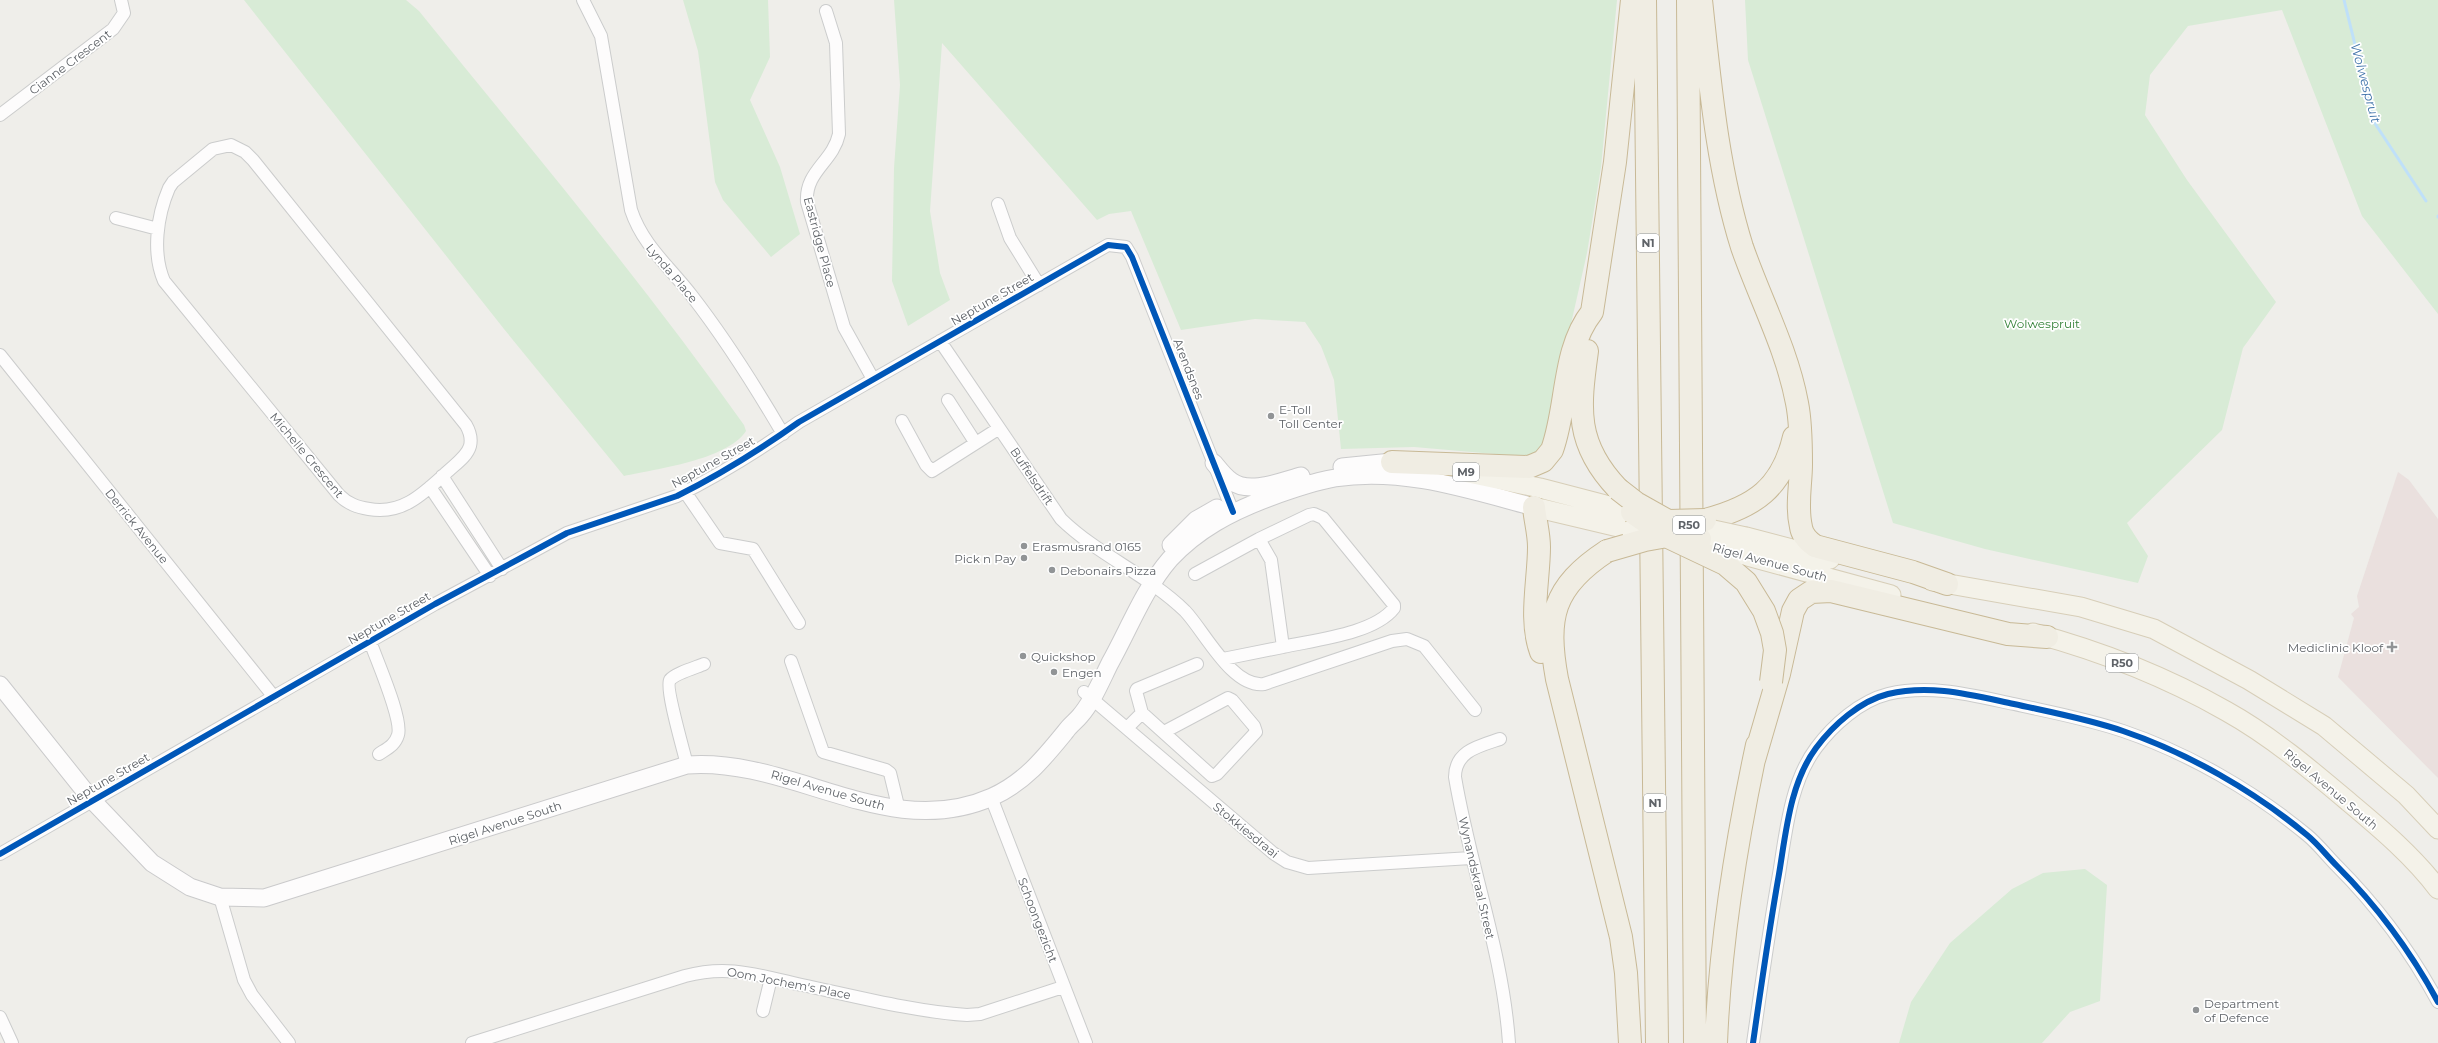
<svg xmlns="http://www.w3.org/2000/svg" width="2438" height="1043" font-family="Montserrat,sans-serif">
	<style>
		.medical { fill: #eae0de }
		.green { fill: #d8ebd6 }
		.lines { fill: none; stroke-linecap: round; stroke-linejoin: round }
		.stream { stroke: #bfe0f9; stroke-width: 3 }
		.minor-casing { stroke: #cbcccc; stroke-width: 14 }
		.secondary-casing { stroke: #cacacb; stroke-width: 19 }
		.primary-casing { stroke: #d7ceb8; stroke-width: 21 }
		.motorway-casing { stroke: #c8b996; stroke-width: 24 }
		.minor { stroke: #fdfcfc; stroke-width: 12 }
		.secondary { stroke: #fdfcfc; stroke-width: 17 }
		.primary { stroke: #f4f2e9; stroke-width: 19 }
		.motorway { stroke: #f0ede3; stroke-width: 22 }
		.primary-bridge-casing { stroke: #d7ceb8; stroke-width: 21; stroke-linecap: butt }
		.motorway-bridge-casing { stroke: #c8b996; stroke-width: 24; stroke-linecap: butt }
		.primary-bridge { stroke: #f4f2e9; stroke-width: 19 }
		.motorway-bridge { stroke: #f0ede3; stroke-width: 22 }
		.cycleway-casing { stroke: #fff; stroke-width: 8 }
		.cycleway { stroke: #0057b8; stroke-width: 6 }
		.poi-dot { fill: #919496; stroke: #fff; stroke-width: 1.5 }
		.labels { text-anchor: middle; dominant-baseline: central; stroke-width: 3.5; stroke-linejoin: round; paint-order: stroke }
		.shield { fill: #fff; stroke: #8f9295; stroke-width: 1 }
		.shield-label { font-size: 11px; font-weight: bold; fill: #5f6368 }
		.street-label { font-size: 12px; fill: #5f6368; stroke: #fff }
		.park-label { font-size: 12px; fill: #348238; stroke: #fff }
		.poi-label { font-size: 12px; fill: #5f6368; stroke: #fff; text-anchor: start }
		.water-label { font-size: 13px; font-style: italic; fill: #4174aa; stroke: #fff }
	</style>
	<rect width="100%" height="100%" fill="#efeeea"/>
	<path class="medical" d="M 2398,472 L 2409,480 L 2438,519 L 2438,778 L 2338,677 L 2354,618 L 2351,614 L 2359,607 L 2357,596 Z"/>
	<path class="green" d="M 244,0 L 406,0 L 419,11 C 529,147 643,282 744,425 L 746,431 C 727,460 656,469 624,476 L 504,329 Z
		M 683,0 L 768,0 L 770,57 L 750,100 L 780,167 L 800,234 L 771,257 L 723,200 L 715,182 L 698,51 Z
		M 894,0 L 1617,0 L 1601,167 L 1587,253 L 1545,439 L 1538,451 L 1528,457 L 1414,447 L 1341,449 L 1334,380 L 1321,346 L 1305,322 L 1255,319 L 1181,330 L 1131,211 L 1109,214 L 1097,220 L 942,43 L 930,211 L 940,273 L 950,300 L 908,326 L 892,281 L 894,168 L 900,85 Z
		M 1745,0 L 2438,0 L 2438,314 L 2362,216 L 2282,10 L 2188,26 L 2150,75 L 2145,115 L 2187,180 L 2276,302 L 2243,348 L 2222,430 L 2127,523 L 2148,556 L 2138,583 L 1985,549 L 1893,523 L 1748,60 Z
		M 2085,869 L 2107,885 L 2100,1001 L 2070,1012 L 2042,1043 L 1899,1043 L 1911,1002 L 1950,943 L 2012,889 L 2043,873 Z"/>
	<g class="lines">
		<path class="stream" d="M 2344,0 L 2374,122 L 2426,201
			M 2438,216 L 2438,217"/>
		<g class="minor-casing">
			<path id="minor" d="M 583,0 L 601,36 L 631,210 C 643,246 670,267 692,296 C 726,340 755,386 783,434
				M 826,11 L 836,43 L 839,134 C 833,162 805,171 807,202 L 844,327 L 873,379
				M 0,115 L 113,29 L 124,13 L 121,0
				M 231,145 L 245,152 L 253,160 L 466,425 C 470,432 472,438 470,446 C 467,457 454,465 446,473 C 423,494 402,515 369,509 C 357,507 348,504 339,495 L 164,281 C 152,253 157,216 169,188 L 173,182 L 213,149 Z
				M 998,204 L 1010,238 L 1039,285
				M 116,218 L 158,229
				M 940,341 L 1061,519 C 1098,555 1148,575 1185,611 C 1205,632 1232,688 1264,684 L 1392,641 L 1407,639 L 1424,646 L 1475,710
				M 0,355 L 274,697
				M 948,400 L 975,442
				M 902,421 L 926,465 L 932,471 L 998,429
				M 442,476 L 502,569
				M 681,486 L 720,543 L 753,549 L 799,623
				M 430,487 L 490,576
				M 1259,539 L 1309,515 L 1314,514 L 1323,518 L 1394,605 L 1394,608 C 1374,634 1314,640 1283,647
				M 1195,574 L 1259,539 L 1271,560 L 1283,647 L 1223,659
				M 370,641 C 376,659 403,719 398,735 C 395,745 388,748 379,754
				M 791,661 L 823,752 L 886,770 L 890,773 L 899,810
				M 1084,692 L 1273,853 L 1287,862 L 1308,868 L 1471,858
				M 1142,713 L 1136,691 L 1137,689 L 1197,664
				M 1127,728 L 1142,713 L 1212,776 L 1217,774 L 1256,732 L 1254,726 L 1232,700 L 1228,698 L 1164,732
				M 1500,739 C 1479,746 1455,751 1455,777 C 1470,867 1503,953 1509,1043
				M 687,765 C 684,752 665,687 670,680 C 674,674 697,667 704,664
				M 991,797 L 1086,1043
				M 0,854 L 435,604 L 532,552 L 567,533 L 677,496 C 719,475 761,449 799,422 L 1108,245 L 1126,247 L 1132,257 L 1233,512
				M 220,897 L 244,980 L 252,995 L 289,1043
				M 763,1011 L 771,978
				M 0,1017 L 12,1043
				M 472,1043 L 685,976 C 730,964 759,976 802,985 C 854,996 916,1012 967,1015 L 980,1014 L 1063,987
				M 1753,1043 C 1761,987 1769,930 1779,874 C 1786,832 1790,783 1816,748 C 1833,725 1860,701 1888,694 C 1931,684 1971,695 2014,704 C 2050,712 2088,719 2123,731 C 2188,753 2254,791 2307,835 C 2318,844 2327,856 2337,866 C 2379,908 2410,950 2438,1002"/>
		</g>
		<g class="secondary-casing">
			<path id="secondary" d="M 1214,463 C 1219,469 1224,476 1231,481 C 1249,495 1282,481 1301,476
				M 1342,467 L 1392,462
				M 1171,545 L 1196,520 L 1217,508
				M 0,685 L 92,800 L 152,863 L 190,887 L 220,897 L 264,898 L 687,765 C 792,757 888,843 992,797 C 1025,782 1044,758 1066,731 C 1070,725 1076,721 1080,716 C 1093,701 1101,681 1110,663 C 1129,629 1144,589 1170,559 C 1198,529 1231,512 1268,498 C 1290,490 1312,482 1335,478 C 1402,467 1470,490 1534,507"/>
		</g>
		<g class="primary-casing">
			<path id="primary" d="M 1464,472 L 1540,488 L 1632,512
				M 1534,507 L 1631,530
				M 1746,537 L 1830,559
				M 1744,555 L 1891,595
				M 1932,581 L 2081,607 L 2154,629 L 2249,680 L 2324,726 L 2406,795 L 2438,829
				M 2033,633 C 2100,651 2166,677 2226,711 C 2271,736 2311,770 2350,803 C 2380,828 2414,857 2438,889"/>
		</g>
		<g class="motorway-casing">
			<path id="motorway" d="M 1645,0 L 1657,1043
				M 1688,0 L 1695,1043
				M 1701,0 C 1710,83 1717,167 1742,247 C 1760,299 1787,349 1797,403 C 1801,423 1801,444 1801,464 C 1801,484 1796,506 1801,527 C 1802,535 1808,541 1815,546 L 1913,572 L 1947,584
				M 1587,351 C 1579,409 1575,444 1618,489
				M 1392,462 L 1529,467 L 1543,461 L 1552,450 C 1568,406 1562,350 1592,312 L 1615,162 L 1632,0
				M 1534,507 C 1535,520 1539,533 1539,547 C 1539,580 1529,620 1541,652
				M 1705,520 C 1755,507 1782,488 1794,437
				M 1607,551 C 1552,587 1546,618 1557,679 L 1621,937 L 1626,973 L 1630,1043
				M 1754,760 L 1779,674 L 1793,611 L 1799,600 L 1811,592 L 1831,591 L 2008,634 L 2047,637
				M 1716,1043 C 1720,943 1736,843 1757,745"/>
		</g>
		<use href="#minor" class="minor"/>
		<use href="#secondary" class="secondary"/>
		<use href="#primary" class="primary"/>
		<use href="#motorway" class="motorway"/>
		<g class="primary-bridge-casing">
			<path id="primary-bridge" d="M 1686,524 L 1746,537
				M 1631,530 L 1663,536
				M 1691,542 L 1744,555"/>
		</g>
		<g class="motorway-bridge-casing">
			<path id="motorway-bridge" d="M 1618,489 L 1636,503 L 1700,539
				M 1632,512 L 1666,536 L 1725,564 L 1746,582 L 1764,611 L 1772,633 L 1775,650 L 1771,682
				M 1669,521 L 1705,520
				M 1607,551 L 1645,540 L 1673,535"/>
		</g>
		<use href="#primary-bridge" class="primary-bridge"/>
		<use href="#motorway-bridge" class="motorway-bridge"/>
		<g class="cycleway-casing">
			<path id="cycleway" d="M 0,854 L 435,604 L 532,552 L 567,533 L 677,496 C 719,475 761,449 799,422 L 1108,245 L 1126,247 L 1132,257 L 1233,512
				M 1753,1043 C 1761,987 1769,930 1779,874 C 1786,832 1790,783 1816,748 C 1833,725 1860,701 1888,694 C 1931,684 1971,695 2014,704 C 2050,712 2088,719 2123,731 C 2188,753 2254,791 2307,835 C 2318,844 2327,856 2337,866 C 2379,908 2410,950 2438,1002"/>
		</g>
		<use href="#cycleway" class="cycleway"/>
	</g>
	<g class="poi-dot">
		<circle cx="1271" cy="416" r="4"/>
		<circle cx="1024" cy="546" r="4"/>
		<circle cx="1024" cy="558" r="4"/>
		<circle cx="1052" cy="570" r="4"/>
		<path d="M2390 641h4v4h4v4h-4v4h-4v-4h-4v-4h4z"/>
		<circle cx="1023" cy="656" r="4"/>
		<circle cx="1054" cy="672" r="4"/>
		<circle cx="2196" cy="1010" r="4"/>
	</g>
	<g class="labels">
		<g class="shield">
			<rect x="1637" y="234" width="22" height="18" rx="3"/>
			<rect x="1453" y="463" width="26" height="18" rx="3"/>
			<rect x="1673" y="516" width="32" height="18" rx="3"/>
			<rect x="2106" y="654" width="32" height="18" rx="3"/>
			<rect x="1644" y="794" width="22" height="18" rx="3"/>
		</g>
		<g class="shield-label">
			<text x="1648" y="243">N1</text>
			<text x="1466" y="472">M9</text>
			<text x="1689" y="525">R50</text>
			<text x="2122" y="663">R50</text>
			<text x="1655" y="803">N1</text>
		</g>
		<g class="street-label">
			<text transform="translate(70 62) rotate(-37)">Cianne Crescent</text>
			<text transform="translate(820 242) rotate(75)">Eastridge Place</text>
			<text transform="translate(672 273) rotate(50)">Lynda Place</text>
			<text transform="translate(992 299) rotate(-30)">Neptune Street</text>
			<text transform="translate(1189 369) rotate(69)">Arendsnes</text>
			<text transform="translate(307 455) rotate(50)">Michelle Crescent</text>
			<text transform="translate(713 462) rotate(-29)">Neptune Street</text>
			<text transform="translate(1032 476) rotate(56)">Buffelsdrift</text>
			<text transform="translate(137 526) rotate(51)">Derrick Avenue</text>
			<text transform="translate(1770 562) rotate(15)">Rigel Avenue South</text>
			<text transform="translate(389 618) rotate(-30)">Neptune Street</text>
			<text transform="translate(108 779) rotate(-30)">Neptune Street</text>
			<text transform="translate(2331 789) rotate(40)">Rigel Avenue South</text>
			<text transform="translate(828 790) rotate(16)">Rigel Avenue South</text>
			<text transform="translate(505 823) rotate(-18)">Rigel Avenue South</text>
			<text transform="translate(1246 830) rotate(39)">Stokkiesdraai</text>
			<text transform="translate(1477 878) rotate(77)">Wynandskraal Street</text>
			<text transform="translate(1038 920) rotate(69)">Schoongezicht</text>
			<text transform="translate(789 983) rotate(11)">Oom Jochem's Place</text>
		</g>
		<g class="park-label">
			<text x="2042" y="323">Wolwespruit</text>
		</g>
		<g class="poi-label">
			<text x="1279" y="409">E-Toll<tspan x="1279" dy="14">Toll Center</tspan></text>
			<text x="1032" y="546">Erasmusrand 0165</text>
			<text x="1016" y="558" text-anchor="end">Pick n Pay</text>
			<text x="1060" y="570">Debonairs Pizza</text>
			<text x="2383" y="647" text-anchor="end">Mediclinic Kloof</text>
			<text x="1031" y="656">Quickshop</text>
			<text x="1062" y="672">Engen</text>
			<text x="2204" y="1003">Department<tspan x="2204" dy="14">of Defence</tspan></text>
		</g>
		<g class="water-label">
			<text transform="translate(2366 83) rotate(75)">Wolwespruit</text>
		</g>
	</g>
</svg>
